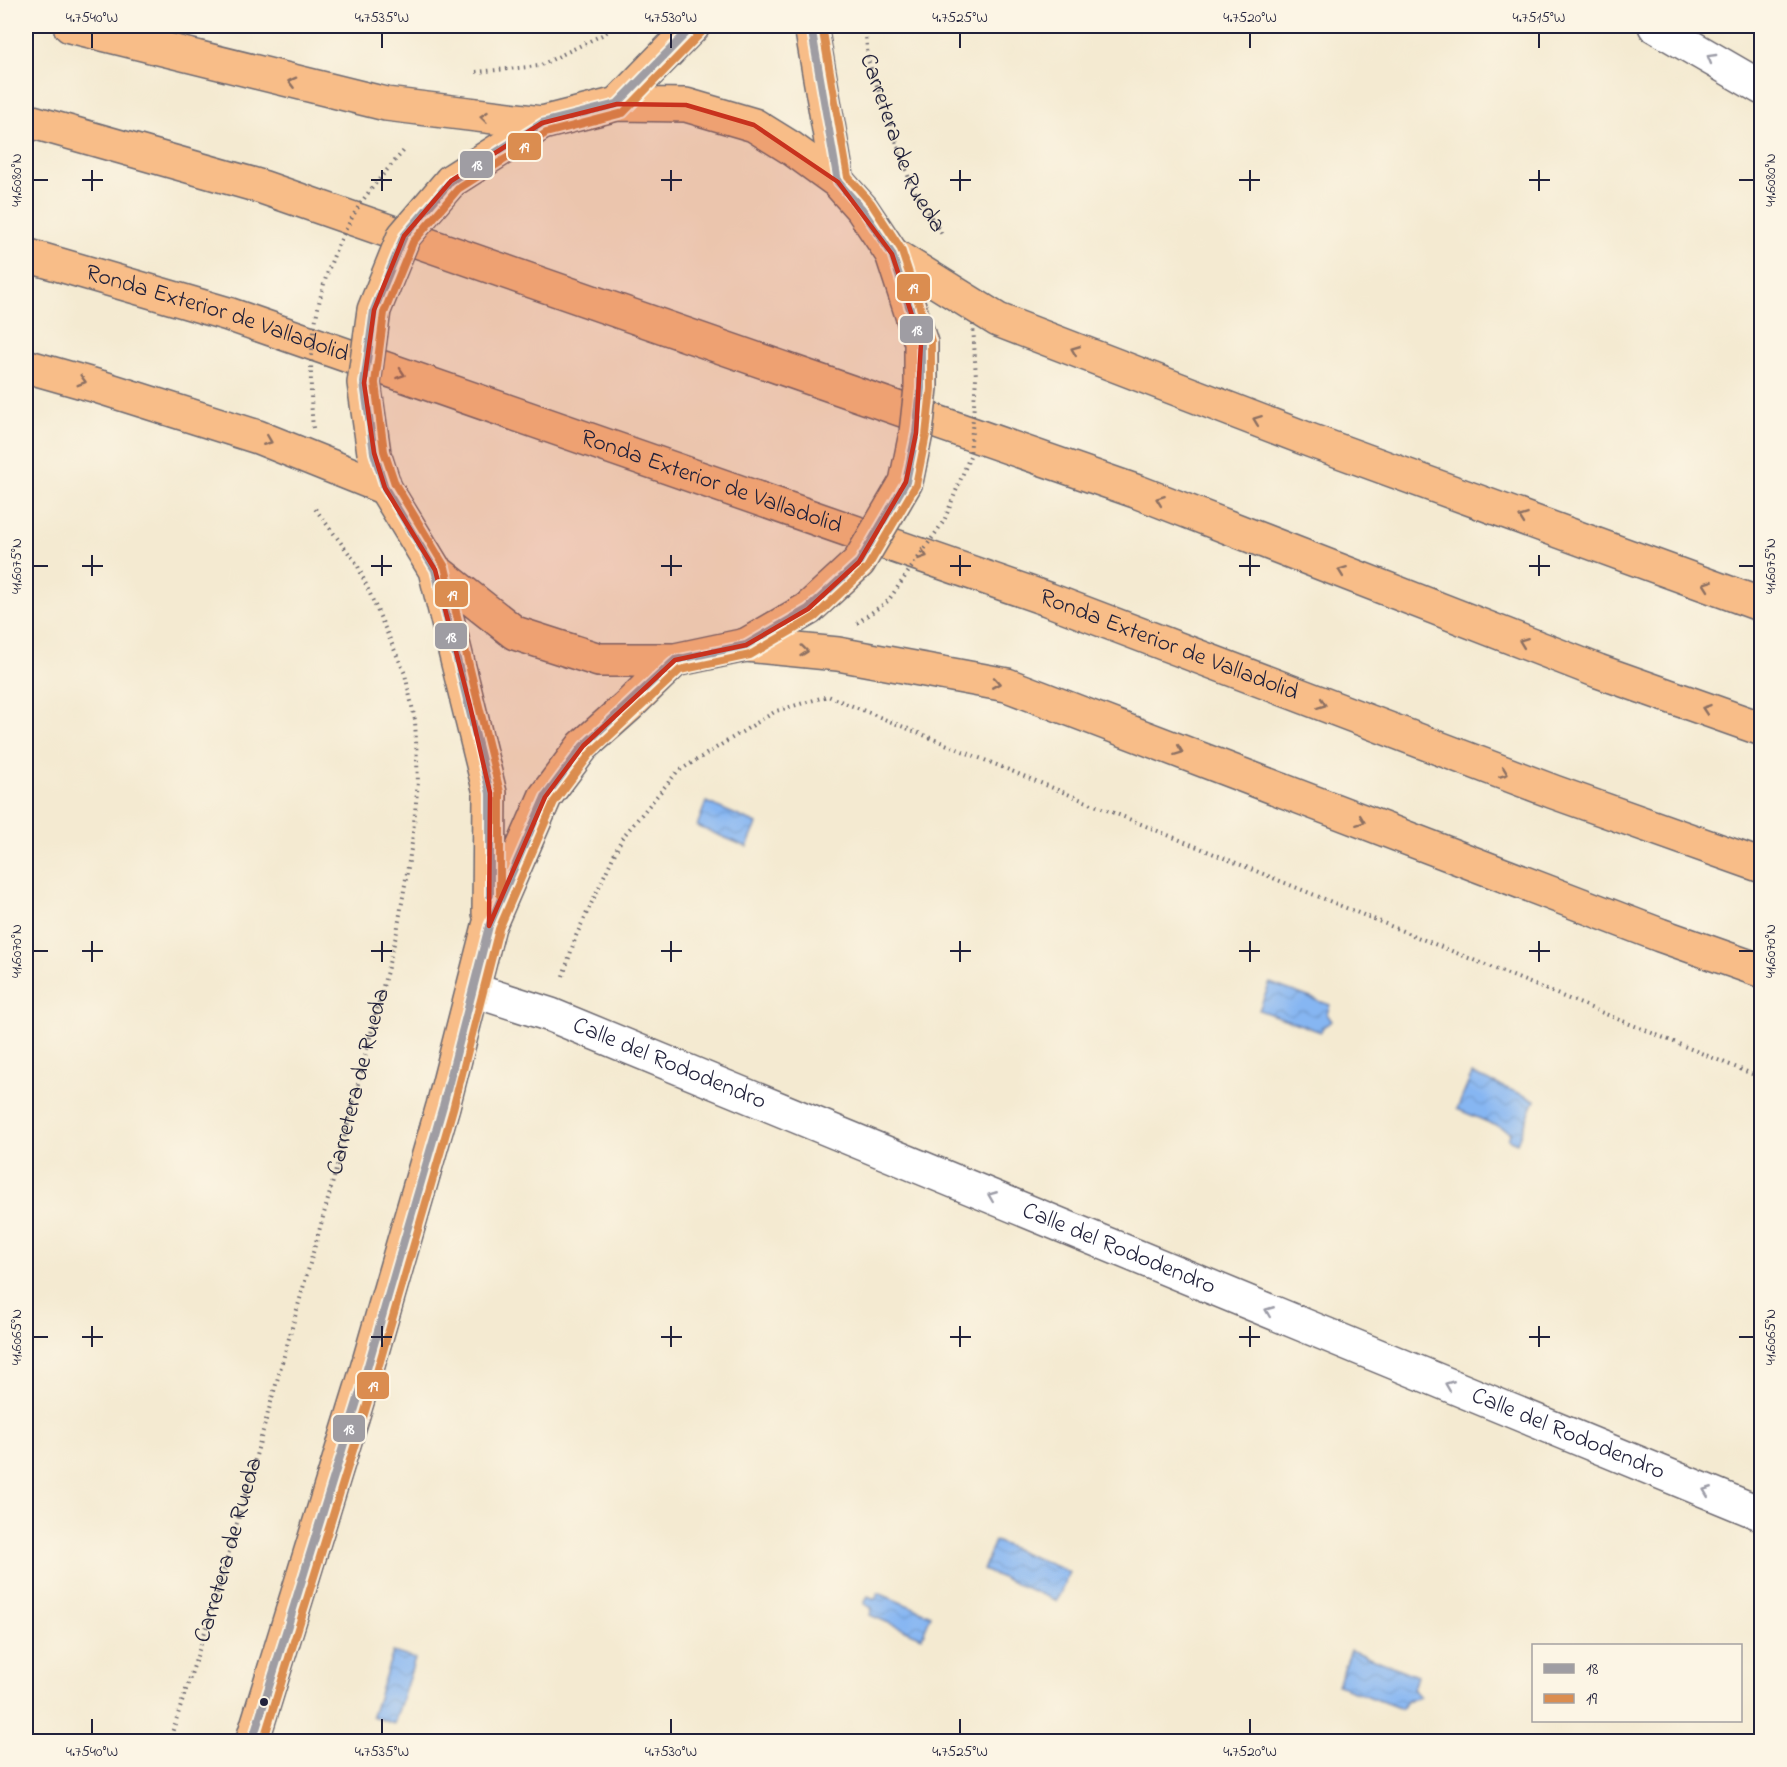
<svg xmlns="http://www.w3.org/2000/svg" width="1787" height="1767" font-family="'Indie Flower',sans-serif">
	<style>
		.water { fill: url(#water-waves); stroke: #546c96; stroke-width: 1.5 }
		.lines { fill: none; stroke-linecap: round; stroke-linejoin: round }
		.minor-casing { stroke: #6c6870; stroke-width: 36 }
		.primary-casing { stroke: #6c6870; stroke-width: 36 }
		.motorway-casing { stroke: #6c6870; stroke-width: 36 }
		.path { stroke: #6c6870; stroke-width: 4; stroke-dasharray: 1.5 4.5; stroke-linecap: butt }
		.minor { stroke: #fff; stroke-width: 33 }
		.primary { stroke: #f8bd88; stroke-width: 33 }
		.motorway { stroke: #f8bd88; stroke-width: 33 }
		.primary-bridge-casing { stroke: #6c6870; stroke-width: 36; stroke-linecap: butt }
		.path-bridge { stroke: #6c6870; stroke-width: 4; stroke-dasharray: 1.5 4.5; stroke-linecap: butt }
		.primary-bridge { stroke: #f8bd88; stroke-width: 33 }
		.bus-1-casing { stroke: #fcf5e5; stroke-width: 12 }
		.bus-2-casing { stroke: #fcf5e5; stroke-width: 12 }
		.bus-1 { stroke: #9f9da3; stroke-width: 8 }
		.bus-2 { stroke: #db8d50; stroke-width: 8 }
		.oneway { stroke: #9c9ca7 }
		.oneway2 { stroke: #8d7062 }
		.marked { fill: #c8321e; fill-opacity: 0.2; stroke: #c8321e; stroke-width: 4.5; stroke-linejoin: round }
		.ticks { fill: none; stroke: #22223b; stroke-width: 2 }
		.bus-dot { fill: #22223b; stroke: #fcf5e5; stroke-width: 2 }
		.labels { text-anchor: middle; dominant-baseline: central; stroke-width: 4.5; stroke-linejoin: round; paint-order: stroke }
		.street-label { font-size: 24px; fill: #22223b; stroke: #fcf5e5 }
		.line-badge { stroke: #fcf5e5; stroke-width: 2 }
		.badge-label { font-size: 16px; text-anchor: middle; font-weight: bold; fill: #fff }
		.neatline { fill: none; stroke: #22223b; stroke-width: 2 }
		.ticks-label { font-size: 15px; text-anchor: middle; fill: #22223b }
	</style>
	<defs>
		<pattern id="water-waves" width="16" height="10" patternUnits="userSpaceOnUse" patternTransform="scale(1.5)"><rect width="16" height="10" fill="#86b6f2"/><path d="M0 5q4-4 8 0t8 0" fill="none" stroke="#739cd0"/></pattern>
	</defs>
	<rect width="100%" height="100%" fill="#fcf5e5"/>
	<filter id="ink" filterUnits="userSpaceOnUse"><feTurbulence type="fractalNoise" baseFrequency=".0167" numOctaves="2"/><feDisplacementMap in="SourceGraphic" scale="12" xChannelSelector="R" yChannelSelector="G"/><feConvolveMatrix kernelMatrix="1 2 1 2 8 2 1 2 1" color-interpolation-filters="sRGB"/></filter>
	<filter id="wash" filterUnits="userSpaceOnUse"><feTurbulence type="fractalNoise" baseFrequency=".008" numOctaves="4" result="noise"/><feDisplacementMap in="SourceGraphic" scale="24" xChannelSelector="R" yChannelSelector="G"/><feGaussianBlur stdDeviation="1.35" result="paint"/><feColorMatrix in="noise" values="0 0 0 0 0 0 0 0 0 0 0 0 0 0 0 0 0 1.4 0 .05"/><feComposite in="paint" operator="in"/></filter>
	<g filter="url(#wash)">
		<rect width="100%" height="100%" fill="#f4ead1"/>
		<path class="water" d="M 706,802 L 757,824 L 747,847 L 697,826 Z
			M 1270,983 L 1330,1005 L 1327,1014 L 1332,1021 L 1323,1027 L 1321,1032 L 1259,1010 Z
			M 1472,1074 L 1535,1100 L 1517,1143 L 1508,1139 L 1511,1132 L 1457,1109 Z
			M 995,1541 L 1069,1572 L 1057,1601 L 983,1570 Z
			M 878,1593 L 931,1615 L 922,1637 L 870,1615 L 872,1608 L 864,1604 L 868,1596 L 875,1599 Z
			M 1351,1650 L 1417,1676 L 1413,1689 L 1420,1697 L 1406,1701 L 1402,1709 L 1338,1685 Z
			M 393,1652 L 415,1659 L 394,1724 L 372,1716 Z"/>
	</g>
	<g filter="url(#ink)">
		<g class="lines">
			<g class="minor-casing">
				<g id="minor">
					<path d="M 1655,26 L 1762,88"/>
					<path id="s3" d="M 473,990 L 551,1015 L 1762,1514"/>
				</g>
			</g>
			<g class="primary-casing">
				<path id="primary" d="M 811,26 L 838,182
					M 617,104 L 693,26
					M 451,181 L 542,123 L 617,104 L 686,105 L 754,125 L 791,148 L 838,182 L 862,209 L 892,254 L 921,343
					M 376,460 L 385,488 L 435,570 L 515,633 L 599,660 L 675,660 L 746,645 L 808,609
					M 435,570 L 490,793 L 489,913
					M 252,1742 L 364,1379 L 443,1106 L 489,926 L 545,797 L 583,746 L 629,705 L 675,660"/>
			</g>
			<g class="motorway-casing">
				<g id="motorway">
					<path d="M 70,26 L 386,104 L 542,123"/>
					<path d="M 26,120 L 262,187 L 1138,492 L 1598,671 L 1762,729"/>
					<path d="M 892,254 L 998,320 L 1312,441 L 1762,605"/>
					<path id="s4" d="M 26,255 L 228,314 L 1047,599 L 1554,792 L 1762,866"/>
					<path d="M 26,366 L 100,387 L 258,437 L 385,488"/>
					<path d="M 746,645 L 838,654 L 1007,685 L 1660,935 L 1762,971"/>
				</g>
			</g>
			<g class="path">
				<path id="s1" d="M 865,26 L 868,60 L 912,187 L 943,236"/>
				<path d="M 476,72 L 539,66 L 604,34 L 615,26"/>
				<path d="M 563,976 L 576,936 L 622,838 L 677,772 L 776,711 L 828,696 L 1762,1078"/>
				<path id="s2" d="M 169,1742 L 216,1598 L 332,1185 L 397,932 L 412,843 L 418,782 L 415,720 L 405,674 L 357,564 L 313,506"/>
			</g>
			<use href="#minor" class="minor"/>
			<use href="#primary" class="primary"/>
			<use href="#motorway" class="motorway"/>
			<g class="primary-bridge-casing">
				<path id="primary-bridge" d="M 374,453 L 364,383 L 374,310 L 404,236 L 451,181
					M 808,609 L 859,562 L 906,482 L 916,433 L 921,388 L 921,343"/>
			</g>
			<path class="path-bridge" d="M 313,428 C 306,347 315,280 357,209 C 371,187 389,168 406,148
				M 857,623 L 888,601 L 944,521 L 970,456 L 976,378 L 973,324"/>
			<use href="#primary-bridge" class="primary-bridge"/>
			<g class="bus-1-casing">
				<path id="bus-1" d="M 490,895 L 490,793 L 435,570 L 385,488 L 374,453 L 364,383 L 374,310 L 404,236 L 451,181 L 542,123 L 617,104 L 693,26
					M 252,1742 L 364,1379 L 443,1106 L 489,926 L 545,797 L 583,746 L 675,660 L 746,645 L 808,609 L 859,562 L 906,482 L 916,433 L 921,388 L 921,343 L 892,254 L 862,209 L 838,182 L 811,26"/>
			</g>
			<g class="bus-2-casing">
				<path id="bus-2" d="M 500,895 L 500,792 L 445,567 L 395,484 L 384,451 L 375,383 L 384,313 L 413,242 L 458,189 L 546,133 L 623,113 L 701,33
					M 263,1742 L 374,1382 L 453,1109 L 499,929 L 554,802 L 591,753 L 680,670 L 750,655 L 815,617 L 867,568 L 916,485 L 926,435 L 931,389 L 931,341 L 901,249 L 871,203 L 848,177 L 822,26"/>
			</g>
			<use href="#bus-1" class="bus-1"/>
			<use href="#bus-2" class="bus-2"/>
		</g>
		<defs><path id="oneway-chevron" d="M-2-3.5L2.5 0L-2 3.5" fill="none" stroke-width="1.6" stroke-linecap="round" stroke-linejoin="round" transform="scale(1.5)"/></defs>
		<g class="oneway">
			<use href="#oneway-chevron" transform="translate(1711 58) rotate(-150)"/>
			<use href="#oneway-chevron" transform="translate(992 1196) rotate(-158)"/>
			<use href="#oneway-chevron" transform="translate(1269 1311) rotate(-158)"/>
			<use href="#oneway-chevron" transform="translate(1449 1385) rotate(-158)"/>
			<use href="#oneway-chevron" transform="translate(1707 1491) rotate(-158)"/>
		</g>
		<g class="oneway2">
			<use href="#oneway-chevron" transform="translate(292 82) rotate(-166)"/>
			<use href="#oneway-chevron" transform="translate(484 117) rotate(-174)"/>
			<use href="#oneway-chevron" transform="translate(1075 350) rotate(-158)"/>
			<use href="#oneway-chevron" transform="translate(401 374) rotate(19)"/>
			<use href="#oneway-chevron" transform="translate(82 381) rotate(16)"/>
			<use href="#oneway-chevron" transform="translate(1257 420) rotate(-159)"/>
			<use href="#oneway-chevron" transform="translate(268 441) rotate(22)"/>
			<use href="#oneway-chevron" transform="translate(1160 500) rotate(-159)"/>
			<use href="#oneway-chevron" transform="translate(1523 518) rotate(-160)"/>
			<use href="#oneway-chevron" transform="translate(923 555) rotate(19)"/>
			<use href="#oneway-chevron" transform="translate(1342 571) rotate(-159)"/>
			<use href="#oneway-chevron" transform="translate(1707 585) rotate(-160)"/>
			<use href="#oneway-chevron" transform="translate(1523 642) rotate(-159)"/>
			<use href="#oneway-chevron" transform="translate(804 651) rotate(6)"/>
			<use href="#oneway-chevron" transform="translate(996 683) rotate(10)"/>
			<use href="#oneway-chevron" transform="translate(1322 704) rotate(21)"/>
			<use href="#oneway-chevron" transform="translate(1706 709) rotate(-161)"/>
			<use href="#oneway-chevron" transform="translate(1179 751) rotate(21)"/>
			<use href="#oneway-chevron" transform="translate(1504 773) rotate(21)"/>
			<use href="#oneway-chevron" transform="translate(1361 821) rotate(21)"/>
		</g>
	</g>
	<path class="marked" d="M 617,104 L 686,105 L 754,125 L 838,182 L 892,254 L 921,343 L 916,433 L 906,482 L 859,562 L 808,609 L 746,645 L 675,660 L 583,746 L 545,797 L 489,926 L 490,793 L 470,706 L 435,570 L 385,488 L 374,453 L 364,383 L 374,310 L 404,236 L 451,181 L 542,123 Z"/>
	<path class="ticks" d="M 92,33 L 92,48M 382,33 L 382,48M 671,33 L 671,48M 960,33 L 960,48M 1250,33 L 1250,48M 1539,33 L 1539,48M 92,170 L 92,191M 382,170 L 382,191M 671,170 L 671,191M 960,170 L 960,191M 1250,170 L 1250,191M 1539,170 L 1539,191M 33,180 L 48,180M 82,180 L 103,180M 371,180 L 392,180M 661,180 L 682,180M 950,180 L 971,180M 1239,180 L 1260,180M 1529,180 L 1550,180M 1739,180 L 1754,180M 92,555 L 92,576M 382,555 L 382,576M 671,555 L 671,576M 960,555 L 960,576M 1250,555 L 1250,576M 1539,555 L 1539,576M 33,566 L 48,566M 82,566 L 103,566M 371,566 L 392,566M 661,566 L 682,566M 950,566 L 971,566M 1239,566 L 1260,566M 1529,566 L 1550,566M 1739,566 L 1754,566M 92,941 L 92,962M 382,941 L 382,962M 671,941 L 671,962M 960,941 L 960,962M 1250,941 L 1250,962M 1539,941 L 1539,962M 33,951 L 48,951M 82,951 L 103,951M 371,951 L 392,951M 661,951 L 682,951M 950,951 L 971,951M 1239,951 L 1260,951M 1529,951 L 1550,951M 1739,951 L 1754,951M 92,1326 L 92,1347M 382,1326 L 382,1347M 671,1326 L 671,1347M 960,1326 L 960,1347M 1250,1326 L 1250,1347M 1539,1326 L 1539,1347M 33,1337 L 48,1337M 82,1337 L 103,1337M 371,1337 L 392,1337M 661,1337 L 682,1337M 950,1337 L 971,1337M 1239,1337 L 1260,1337M 1529,1337 L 1550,1337M 1739,1337 L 1754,1337M 92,1719 L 92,1734M 382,1719 L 382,1734M 671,1719 L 671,1734M 960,1719 L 960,1734M 1250,1719 L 1250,1734"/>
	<circle class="bus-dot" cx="264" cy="1702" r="5"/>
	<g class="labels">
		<g class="street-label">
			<text stroke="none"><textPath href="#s1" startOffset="124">Carretera de Rueda</textPath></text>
			<text stroke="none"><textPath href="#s4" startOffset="200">Ronda Exterior de Valladolid</textPath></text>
			<text stroke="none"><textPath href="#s4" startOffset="722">Ronda Exterior de Valladolid</textPath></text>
			<text stroke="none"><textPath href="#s4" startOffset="1208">Ronda Exterior de Valladolid</textPath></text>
			<text stroke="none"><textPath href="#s3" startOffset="210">Calle del Rododendro</textPath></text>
			<text stroke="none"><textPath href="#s2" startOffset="687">Carretera de Rueda</textPath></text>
			<text stroke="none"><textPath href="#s3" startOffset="696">Calle del Rododendro</textPath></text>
			<text stroke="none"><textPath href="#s3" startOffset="1182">Calle del Rododendro</textPath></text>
			<text stroke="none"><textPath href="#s2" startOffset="201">Carretera de Rueda</textPath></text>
		</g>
	</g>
	<g class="line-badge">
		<rect x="507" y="132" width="35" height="29" rx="6" fill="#db8d50"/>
		<rect x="459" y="150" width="35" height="29" rx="6" fill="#9f9da3"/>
		<rect x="896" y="273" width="35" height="29" rx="6" fill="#db8d50"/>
		<rect x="899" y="315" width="35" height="29" rx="6" fill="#9f9da3"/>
		<rect x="434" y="580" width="35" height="28" rx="6" fill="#db8d50"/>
		<rect x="434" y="622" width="34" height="28" rx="6" fill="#9f9da3"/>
		<rect x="356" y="1371" width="34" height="29" rx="6" fill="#db8d50"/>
		<rect x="332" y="1414" width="34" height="29" rx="6" fill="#9f9da3"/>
	</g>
	<g class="badge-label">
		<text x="524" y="152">19</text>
		<text x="477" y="170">18</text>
		<text x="913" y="293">19</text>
		<text x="917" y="335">18</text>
		<text x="452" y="600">19</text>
		<text x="451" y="642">18</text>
		<text x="373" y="1391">19</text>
		<text x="349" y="1434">18</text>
	</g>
	<rect width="1787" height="1767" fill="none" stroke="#fcf5e5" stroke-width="66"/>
	<rect x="1532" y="1644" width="210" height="78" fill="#fcf5e5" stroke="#a5a1a1" stroke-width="1.5"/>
	<rect x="1544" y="1664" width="30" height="9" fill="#9f9da3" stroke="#a5a1a1" stroke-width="1.5"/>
	<text x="1586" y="1674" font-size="18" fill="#22223b">18</text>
	<rect x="1544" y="1694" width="30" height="9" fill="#db8d50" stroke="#a5a1a1" stroke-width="1.5"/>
	<text x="1586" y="1704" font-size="18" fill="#22223b">19</text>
	<rect x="33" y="33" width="1721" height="1701" class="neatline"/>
	<g class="ticks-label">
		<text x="92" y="22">4.7540°W</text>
		<text x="382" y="22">4.7535°W</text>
		<text x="671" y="22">4.7530°W</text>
		<text x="960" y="22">4.7525°W</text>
		<text x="1250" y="22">4.7520°W</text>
		<text x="1539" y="22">4.7515°W</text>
		<text transform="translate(16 180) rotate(-90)" y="5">41.6080°N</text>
		<text transform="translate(1770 180) rotate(-90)" y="5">41.6080°N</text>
		<text transform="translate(16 566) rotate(-90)" y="5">41.6075°N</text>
		<text transform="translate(1770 566) rotate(-90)" y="5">41.6075°N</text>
		<text transform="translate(16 951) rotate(-90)" y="5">41.6070°N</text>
		<text transform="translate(1770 951) rotate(-90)" y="5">41.6070°N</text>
		<text transform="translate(16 1337) rotate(-90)" y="5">41.6065°N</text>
		<text transform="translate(1770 1337) rotate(-90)" y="5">41.6065°N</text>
		<text x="92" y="1756">4.7540°W</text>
		<text x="382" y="1756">4.7535°W</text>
		<text x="671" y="1756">4.7530°W</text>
		<text x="960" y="1756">4.7525°W</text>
		<text x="1250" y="1756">4.7520°W</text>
	</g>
</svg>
